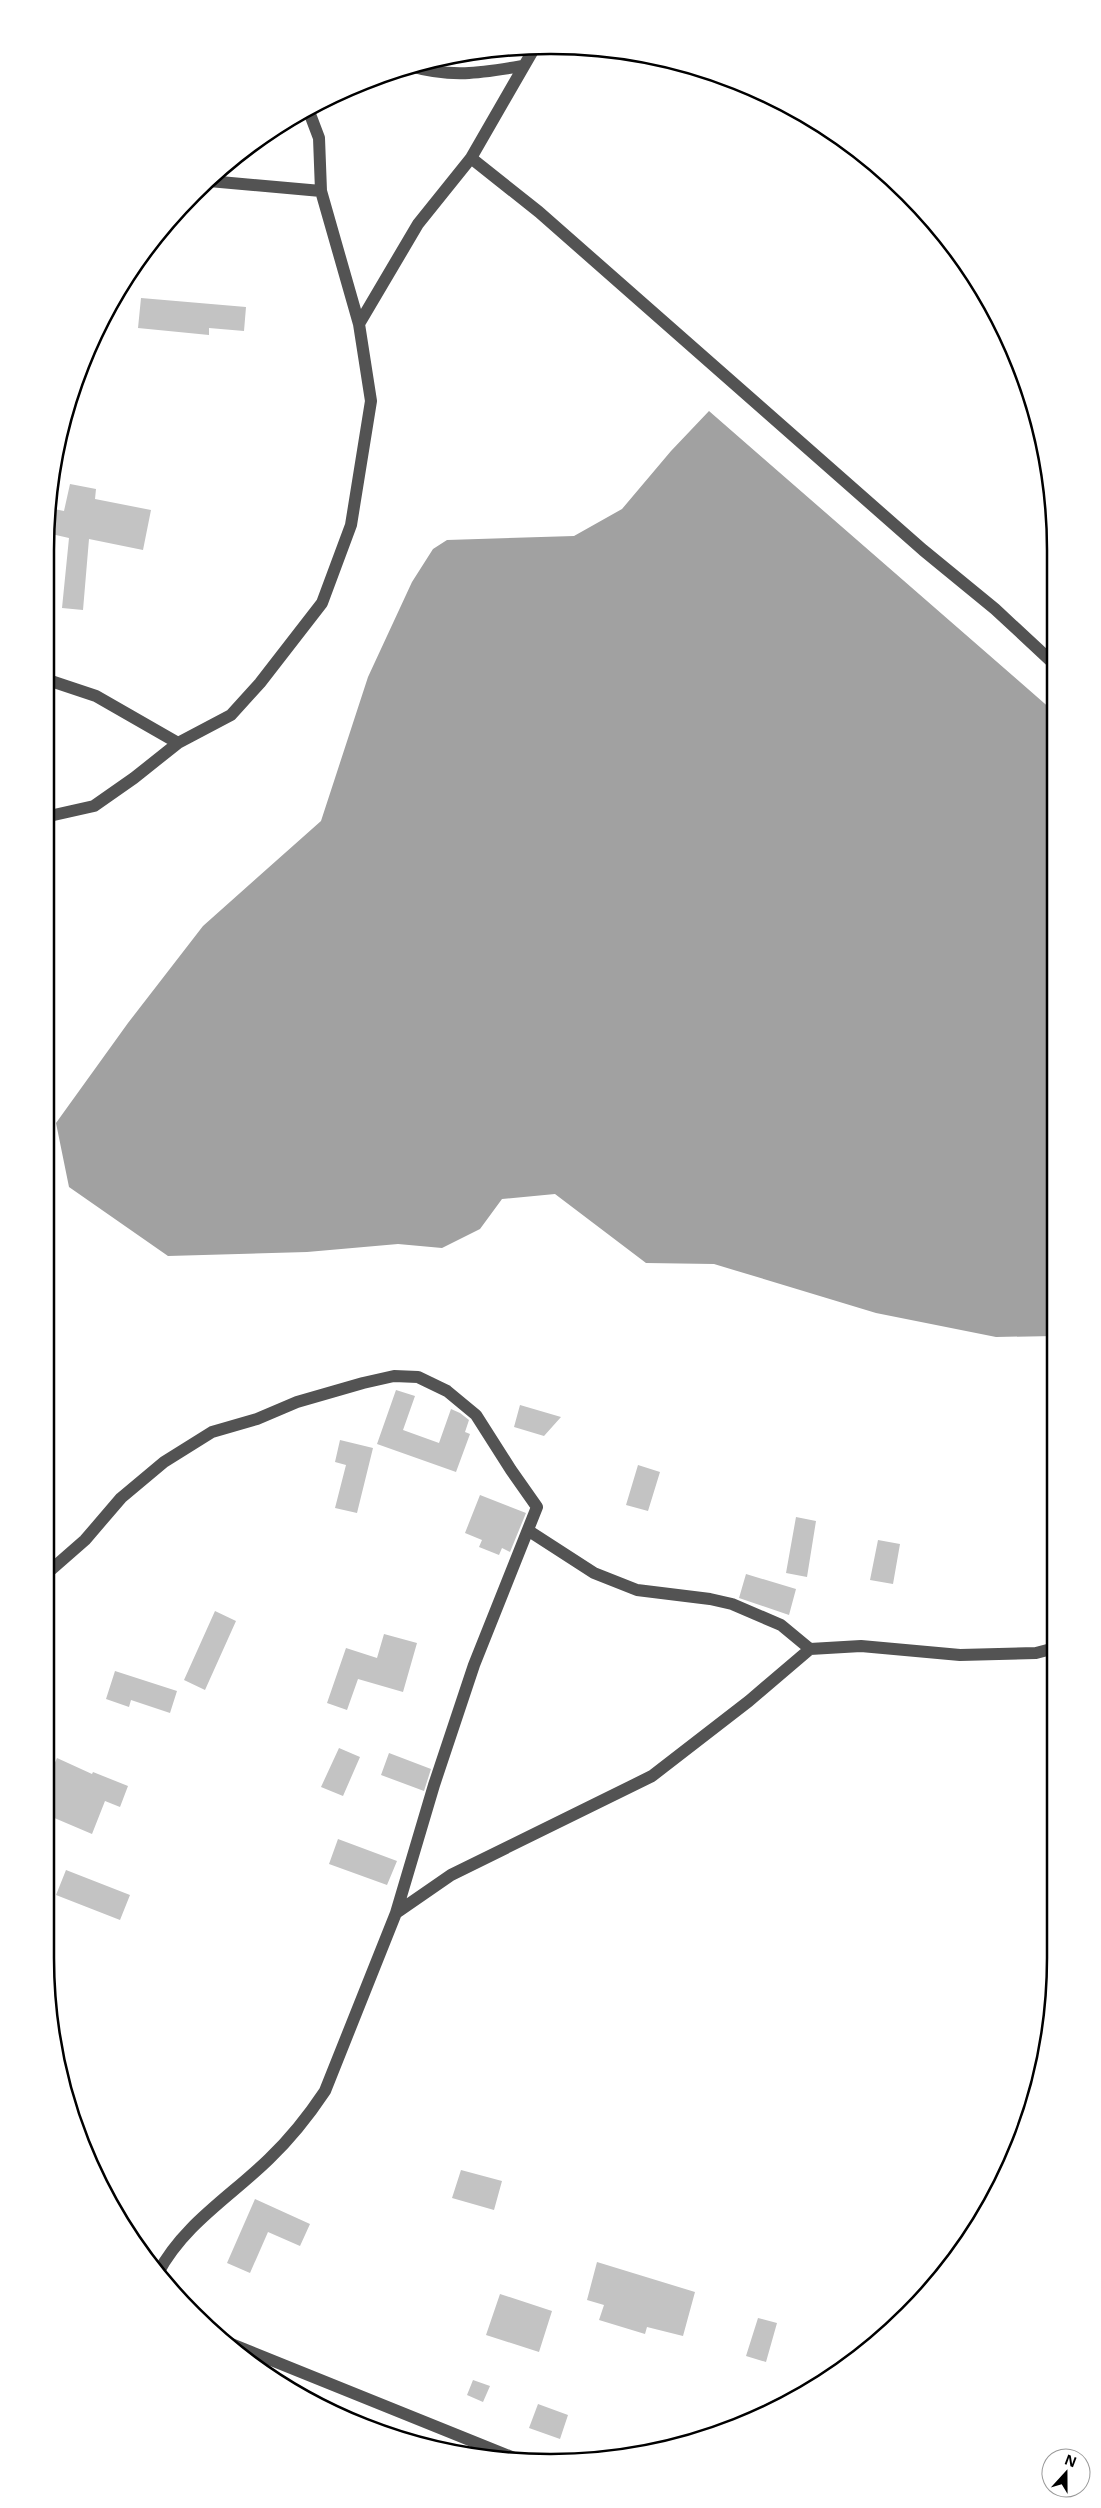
<svg xmlns="http://www.w3.org/2000/svg" width="1101" height="2508" font-family="'Open Sans',sans-serif">
	<style>
		.water { fill: #a1a1a1 }
		.building { fill: #c3c3c3 }
		.lines { fill: none; stroke-linecap: round; stroke-linejoin: round }
		.minor { stroke: #535353; stroke-width: 12 }
		.rim { fill: none; stroke: #000; stroke-width: 2.5 }
	</style>
	<rect width="100%" height="100%" fill="#fff"/>
	<path class="water" d="M 709,411 L 1052,710 L 1054,1336 L 996,1337 L 876,1313 L 714,1264 L 646,1263 L 555,1194 L 502,1199 L 480,1229 L 442,1248 L 398,1244 L 307,1252 L 168,1256 L 69,1187 L 56,1123 L 128,1023 L 203,926 L 321,821 L 368,677 L 412,582 L 433,549 L 447,540 L 574,536 L 622,509 L 671,451 Z"/>
	<path class="building" d="M 141,298 L 246,307 L 244,331 L 209,328 L 209,335 L 138,328 Z
		M 70,484 L 96,489 L 95,499 L 151,510 L 143,550 L 89,539 L 83,610 L 62,608 L 69,538 L 47,533 L 49,508 L 64,511 Z
		M 396,1390 L 415,1396 L 403,1430 L 439,1443 L 451,1409 L 460,1413 L 469,1420 L 465,1432 L 470,1434 L 456,1472 L 377,1444 Z
		M 520,1405 L 561,1417 L 544,1436 L 514,1427 Z
		M 340,1440 L 373,1448 L 357,1513 L 335,1508 L 346,1465 L 335,1462 Z
		M 638,1465 L 660,1472 L 648,1511 L 626,1505 Z
		M 480,1495 L 526,1513 L 510,1552 L 502,1548 L 499,1555 L 479,1547 L 482,1540 L 465,1533 Z
		M 796,1517 L 816,1521 L 807,1577 L 786,1573 Z
		M 878,1540 L 900,1544 L 893,1584 L 870,1580 Z
		M 746,1574 L 796,1589 L 789,1615 L 739,1598 Z
		M 215,1611 L 236,1621 L 205,1690 L 184,1680 Z
		M 384,1634 L 417,1643 L 403,1692 L 358,1679 L 347,1710 L 327,1703 L 346,1648 L 377,1658 Z
		M 115,1671 L 177,1691 L 170,1713 L 131,1700 L 129,1707 L 106,1699 Z
		M 339,1748 L 360,1757 L 343,1796 L 321,1787 Z
		M 389,1753 L 431,1769 L 424,1791 L 381,1775 Z
		M 57,1758 L 92,1774 L 93,1772 L 128,1786 L 120,1807 L 105,1801 L 92,1834 L 45,1814 L 45,1785 Z
		M 338,1839 L 397,1861 L 387,1885 L 329,1864 Z
		M 66,1870 L 130,1895 L 120,1920 L 56,1895 Z
		M 461,2170 L 502,2181 L 494,2210 L 452,2198 Z
		M 255,2199 L 310,2224 L 300,2246 L 268,2232 L 250,2273 L 227,2263 Z
		M 597,2262 L 695,2292 L 683,2336 L 647,2327 L 645,2334 L 599,2320 L 604,2305 L 587,2300 Z
		M 500,2294 L 552,2311 L 539,2352 L 486,2335 Z
		M 758,2318 L 777,2323 L 766,2362 L 746,2356 Z
		M 473,2380 L 490,2386 L 483,2402 L 467,2395 Z
		M 538,2404 L 568,2415 L 560,2439 L 529,2428 Z"/>
	<g class="lines">
		<path class="minor" d="M 535,47 L 471,158 L 539,212 L 923,550 L 995,609 L 1052,662
			M 410,66 C 452,78 480,73 522,66
			M 209,181 L 321,191
			M 359,324 L 418,224 L 471,158
			M 45,679 L 96,696 L 178,743
			M 45,817 L 94,806 L 134,778 L 178,743 L 231,715 L 260,683 L 322,603 L 351,525 L 371,401 L 359,324 L 321,191 L 319,138 L 308,109
			M 529,1531 L 594,1573 L 637,1590 L 710,1599 L 732,1604 L 781,1625 L 810,1649
			M 45,1575 L 85,1540 L 121,1498 L 164,1462 L 212,1432 L 257,1419 L 297,1402 L 363,1383 L 394,1376 L 418,1377 L 447,1391 L 476,1415 L 511,1470 L 537,1507 L 474,1665 L 434,1785 L 396,1913
			M 158,2273 C 184,2224 230,2197 269,2159 C 290,2139 309,2115 325,2091 L 396,1913 L 451,1875 L 652,1776 L 749,1701 L 810,1649 L 861,1646 L 960,1655 L 1036,1653 L 1055,1648
			M 224,2341 L 519,2460"/>
	</g>
	<path d="M0 0H1101V2508H0ZM550 54H551A496 496 0 0 1 1047 550V1958A496 496 0 0 1 551 2454H550A496 496 0 0 1 54 1958V550A496 496 0 0 1 550 54Z" fill="#fff" fill-rule="evenodd"/>
	<path class="rim" d="M550 54H551A496 496 0 0 1 1047 550V1958A496 496 0 0 1 551 2454H550A496 496 0 0 1 54 1958V550A496 496 0 0 1 550 54Z"/>
	<g transform="translate(1066 2473) rotate(21)"><circle r="24" fill="#ffffff" stroke="#999999"/>
	<path d="M0-4L9 19L0 12L-9 19Z" fill="#000000"/>
	<text y="-8" font-size="14" font-weight="bold" text-anchor="middle" fill="#000000">N</text>
	</g>
</svg>
